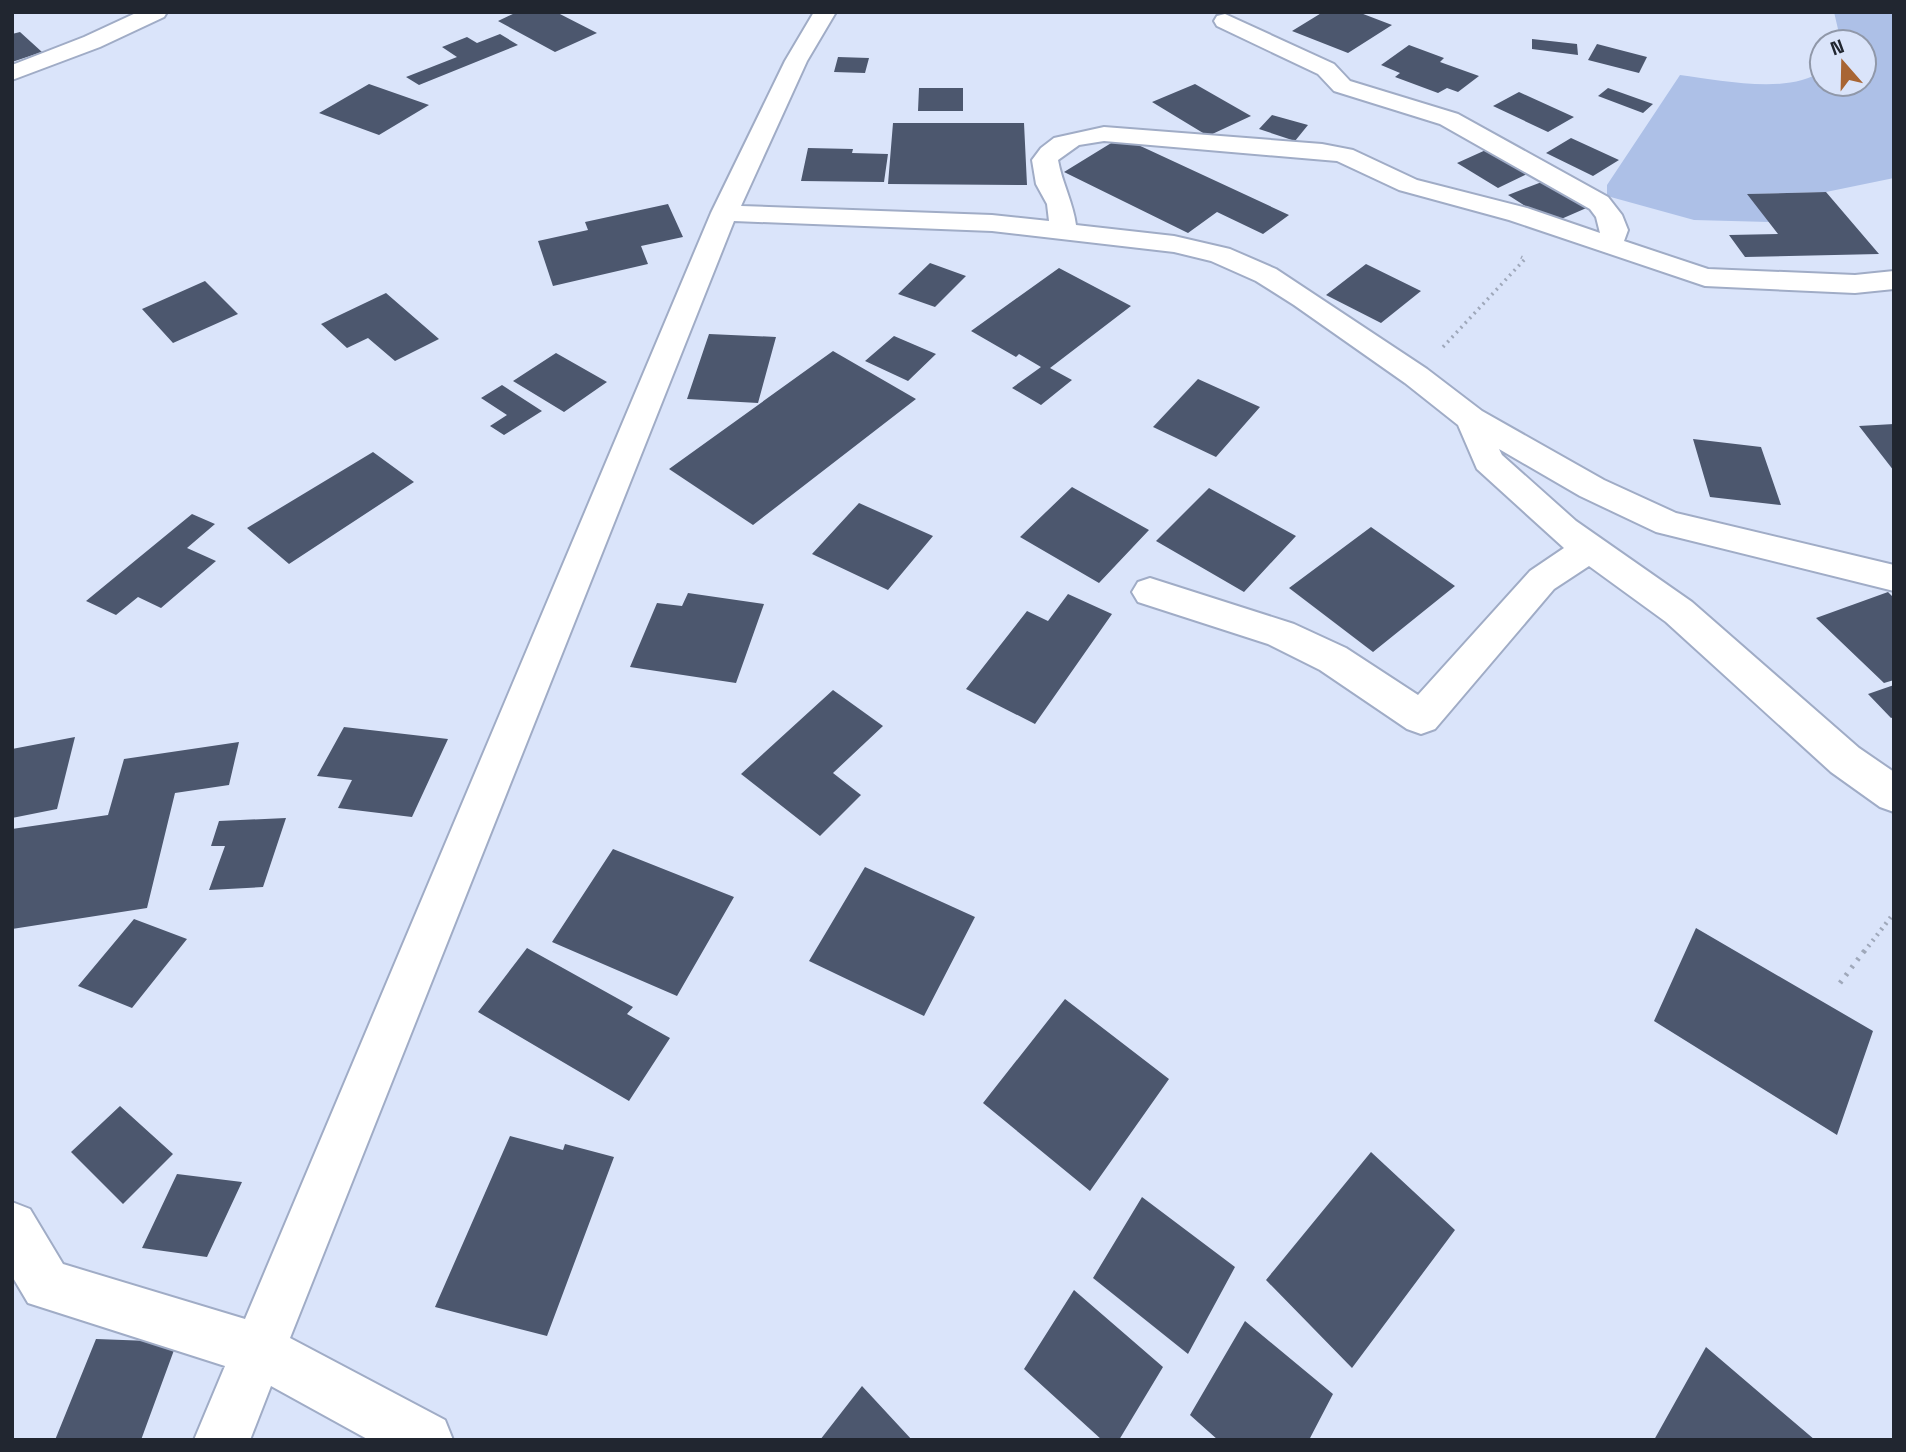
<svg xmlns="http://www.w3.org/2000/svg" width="1906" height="1452" font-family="'Space Grotesk',sans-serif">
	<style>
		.green { fill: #adc0e7 }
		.building { fill: #4c576e }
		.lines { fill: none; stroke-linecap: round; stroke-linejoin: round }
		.minor-casing { stroke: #a0acc6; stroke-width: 4 }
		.path-far2 { stroke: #9fa8ba; stroke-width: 3.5; stroke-dasharray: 2 4.5; stroke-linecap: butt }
		.path-far1 { stroke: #9fa8ba; stroke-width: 4.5; stroke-dasharray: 2 5; stroke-linecap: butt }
		.path { stroke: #9fa8ba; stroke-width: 5; stroke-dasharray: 2.5 7; stroke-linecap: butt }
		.minor { fill: #fff; fill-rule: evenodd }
	</style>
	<rect width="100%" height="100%" fill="#dae4fa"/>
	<path class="green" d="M 1834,12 L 1894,12 L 1894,178 L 1826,192 L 1748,194 L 1769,222 L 1694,220 L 1607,196 L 1607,185 L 1680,75 C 1720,80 1788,95 1822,71 L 1822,84 L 1864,84 L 1864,42 L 1841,42 Z"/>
	<path class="building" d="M 517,12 L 556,12 L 597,33 L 555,52 L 498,21 Z
		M 1323,12 L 1358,12 L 1392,25 L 1348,53 L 1292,31 Z
		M 20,32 L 42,52 L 12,62 L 12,34 Z
		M 500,34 L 518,45 L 419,85 L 406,77 L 457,57 L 442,47 L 467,37 L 477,43 Z
		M 1532,39 L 1577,44 L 1578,55 L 1532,49 Z
		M 1597,44 L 1647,57 L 1639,73 L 1588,60 Z
		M 1409,45 L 1444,58 L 1440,62 L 1479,76 L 1458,92 L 1447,88 L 1438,93 L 1395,77 L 1400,73 L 1381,65 Z
		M 838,57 L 869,58 L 865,73 L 834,72 Z
		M 369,84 L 429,105 L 379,135 L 319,113 Z
		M 1195,84 L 1251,116 L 1208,136 L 1152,102 Z
		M 919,88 L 963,88 L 963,111 L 918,111 Z
		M 1608,88 L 1653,104 L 1643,113 L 1598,96 Z
		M 1519,92 L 1574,117 L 1548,132 L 1493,106 Z
		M 1272,115 L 1308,125 L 1295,141 L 1259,129 Z
		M 893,123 L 1024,123 L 1027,185 L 888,184 Z
		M 1121,137 L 1289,215 L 1263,234 L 1217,212 L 1188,233 L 1064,172 Z
		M 1571,138 L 1619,160 L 1593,176 L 1546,153 Z
		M 808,148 L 853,149 L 852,153 L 888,154 L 884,182 L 801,181 Z
		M 1488,149 L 1529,173 L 1498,188 L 1457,163 Z
		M 1547,180 L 1591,206 L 1552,223 L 1508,195 Z
		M 1826,192 L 1879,254 L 1745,257 L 1729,235 L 1778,234 L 1747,194 Z
		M 668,204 L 683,237 L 641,246 L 648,264 L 553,286 L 538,241 L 588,230 L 585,222 Z
		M 930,263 L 966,276 L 935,307 L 898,294 Z
		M 1366,264 L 1421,291 L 1381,323 L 1326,295 Z
		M 1059,268 L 1131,306 L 1050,368 L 1072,380 L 1041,405 L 1012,388 L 1041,367 L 1019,354 L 1016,357 L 971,331 Z
		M 205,281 L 238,314 L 173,343 L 142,309 Z
		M 386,293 L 439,339 L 395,361 L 368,338 L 347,348 L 321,324 Z
		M 709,334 L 776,337 L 758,403 L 687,399 Z
		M 894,336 L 936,354 L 908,381 L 865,361 Z
		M 833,351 L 916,399 L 753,525 L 669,469 Z
		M 556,353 L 607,382 L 564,412 L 513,381 Z
		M 1198,379 L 1260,407 L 1216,457 L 1153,427 Z
		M 502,385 L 542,411 L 504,435 L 490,426 L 507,415 L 481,398 Z
		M 1894,424 L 1894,471 L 1859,426 Z
		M 1693,439 L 1761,447 L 1781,505 L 1710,497 Z
		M 373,452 L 414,482 L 289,564 L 247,528 Z
		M 1072,487 L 1149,530 L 1099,583 L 1020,537 Z
		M 1209,488 L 1296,536 L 1244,592 L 1156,541 Z
		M 859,503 L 933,536 L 888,590 L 812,554 Z
		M 192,514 L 215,524 L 187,548 L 216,561 L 161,608 L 138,597 L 116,615 L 86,601 Z
		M 1371,527 L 1455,586 L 1373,652 L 1289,588 Z
		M 1888,592 L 1894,598 L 1894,680 L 1884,683 L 1816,618 Z
		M 688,593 L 764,604 L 736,683 L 630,667 L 657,603 L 682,606 Z
		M 1068,594 L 1112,614 L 1035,724 L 966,689 L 1027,611 L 1048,621 Z
		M 1894,685 L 1894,717 L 1891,718 L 1868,694 Z
		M 833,690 L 883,726 L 833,773 L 861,795 L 820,836 L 741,774 Z
		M 344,727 L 448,739 L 412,817 L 338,808 L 352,780 L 317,776 Z
		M 75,737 L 57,809 L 12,818 L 12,749 Z
		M 239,742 L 229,785 L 175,793 L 147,908 L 12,929 L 12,829 L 108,815 L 124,759 Z
		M 286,818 L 263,887 L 209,890 L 225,846 L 211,846 L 219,821 Z
		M 613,849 L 734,897 L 677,996 L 552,942 Z
		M 865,867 L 975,917 L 924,1016 L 809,961 Z
		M 134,919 L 187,939 L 132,1008 L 78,986 Z
		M 1696,928 L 1873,1031 L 1837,1135 L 1654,1021 Z
		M 527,948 L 633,1007 L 627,1014 L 670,1038 L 629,1101 L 478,1012 Z
		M 1065,999 L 1169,1079 L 1090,1191 L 983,1103 Z
		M 120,1106 L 173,1154 L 123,1204 L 71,1152 Z
		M 510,1136 L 563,1150 L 565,1144 L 614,1157 L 547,1336 L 435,1307 Z
		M 1371,1152 L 1455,1230 L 1352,1368 L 1266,1280 Z
		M 177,1174 L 242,1182 L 207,1257 L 142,1248 Z
		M 1142,1197 L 1235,1267 L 1188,1354 L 1093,1278 Z
		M 1074,1290 L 1163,1367 L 1119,1440 L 1102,1440 L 1024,1369 Z
		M 1245,1321 L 1333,1394 L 1309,1440 L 1218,1440 L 1190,1415 Z
		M 96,1339 L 177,1342 L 141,1440 L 55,1440 Z
		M 1706,1347 L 1815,1440 L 1654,1440 Z
		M 862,1386 L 912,1440 L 820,1440 Z"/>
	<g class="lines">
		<g class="minor-casing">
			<path id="minor" d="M 138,12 L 167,12 L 164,17 L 100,47 L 12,80 L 12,65 L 84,37 Z
				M 814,12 L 836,12 L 807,61 L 741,206 L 992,215 L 1049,221 L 1047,204 L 1036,184 L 1032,160 L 1041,148 L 1054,138 L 1104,127 L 1322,144 L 1353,150 L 1417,180 L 1527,208 L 1600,233 L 1596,217 L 1590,209 L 1440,124 L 1334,91 L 1318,74 L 1217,26 L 1214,21 L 1217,16 L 1225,14 L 1334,64 L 1350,81 L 1458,114 L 1608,197 L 1622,215 L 1628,230 L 1624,241 L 1708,269 L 1855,275 L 1894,271 L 1894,289 L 1855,293 L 1705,286 L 1509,220 L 1399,190 L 1337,161 L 1104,141 L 1079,145 L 1058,160 C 1062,183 1073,202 1076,225 L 1174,236 L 1230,249 L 1276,269 L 1427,369 L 1482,411 L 1604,480 L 1676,513 L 1894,565 L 1894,591 L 1656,532 L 1580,496 L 1499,449 L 1502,455 L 1576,521 L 1692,602 L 1859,748 L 1894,772 L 1894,812 L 1880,807 L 1831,772 L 1666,622 L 1589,566 L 1554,589 L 1435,729 L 1421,734 L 1407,729 L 1320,670 L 1268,644 L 1138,602 L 1132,592 L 1138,582 L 1150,578 L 1294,624 L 1346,648 L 1418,695 L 1530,571 L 1564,548 L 1477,469 L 1458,425 L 1405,383 L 1294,305 L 1256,281 L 1211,261 L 1174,252 L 992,231 L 734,221 L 290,1338 L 445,1420 L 453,1440 L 369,1440 L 271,1386 L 250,1440 L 194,1440 L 225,1366 L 28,1303 L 12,1276 L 12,1202 L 30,1209 L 63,1264 L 245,1319 L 711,213 L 785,61 Z"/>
		</g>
		<path class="path-far2" d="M 1443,347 L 1525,259 L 1521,257"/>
		<path class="path-far1" d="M 1864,952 L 1894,913"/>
		<path class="path" d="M 1840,983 L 1865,950"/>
		<use href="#minor" class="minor"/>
	</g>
	<rect width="1906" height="1452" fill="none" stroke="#212630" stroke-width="28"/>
	<g transform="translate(1843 63) rotate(340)"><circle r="33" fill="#dae4fa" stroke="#9098a9" stroke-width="2"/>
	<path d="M0-5L12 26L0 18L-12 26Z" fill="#a86534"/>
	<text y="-10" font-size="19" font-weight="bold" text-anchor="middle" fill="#212630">N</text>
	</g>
</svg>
